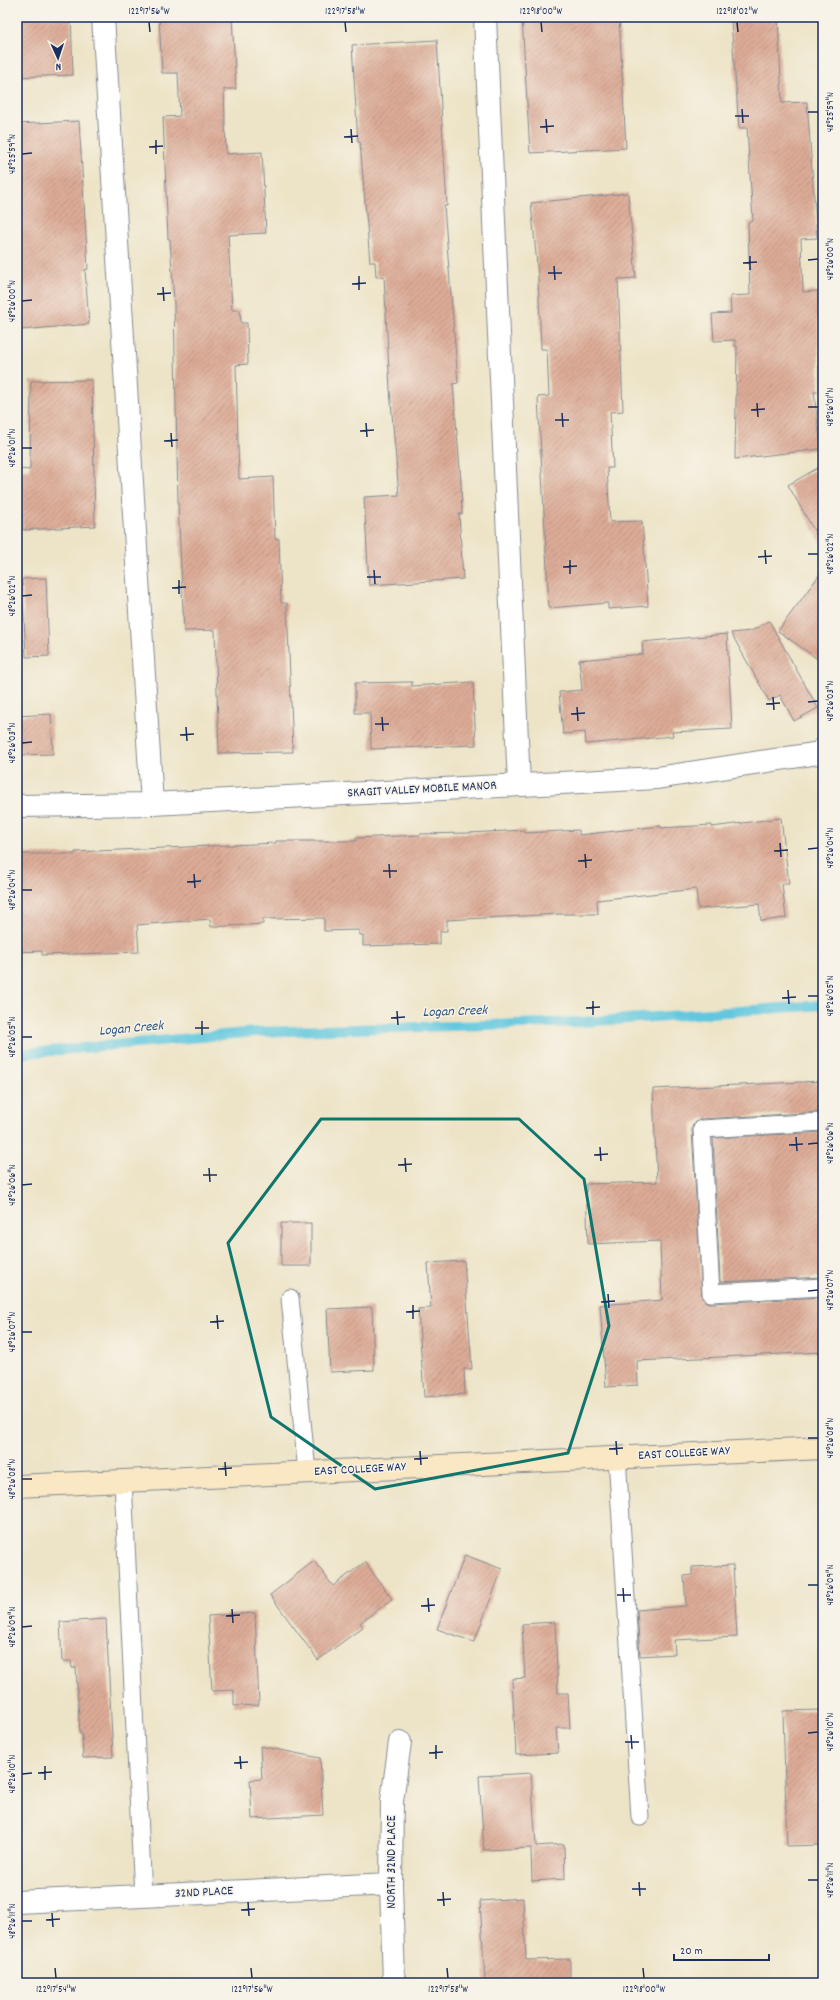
<svg xmlns="http://www.w3.org/2000/svg" width="840" height="2000" font-family="Dekko,sans-serif">
	<style>
		.lines { fill: none; stroke-linecap: round; stroke-linejoin: round }
		.stream { stroke: #61c7de; stroke-width: 10 }
		.building { fill: url(#building-hatch) }
		.lane-casing { stroke: #848a92; stroke-width: 19 }
		.street-casing { stroke: #848a92; stroke-width: 24 }
		.secondary-casing { stroke: #848a92; stroke-width: 24 }
		.lane { stroke: #fff; stroke-width: 17 }
		.street { stroke: #fff; stroke-width: 22 }
		.secondary { stroke: #fae7c3; stroke-width: 22 }
		.marked { fill: none; stroke: #0f766e; stroke-width: 3; stroke-linejoin: round }
		.ticks { fill: none; stroke: #1b2f5e; stroke-width: 1.5 }
		.labels { text-anchor: middle; dominant-baseline: central; stroke-width: 3; stroke-linejoin: round; paint-order: stroke }
		.street-label { font-size: 13px; fill: #1b2f5e; stroke: #f7f3e8 }
		.water-label { font-size: 14px; font-style: italic; fill: #2c557e; stroke: #f7f3e8 }
		.neatline { fill: none; stroke: #1b2f5e; stroke-width: 1.5 }
		.ticks-label { font-size: 10px; text-anchor: middle; fill: #1b2f5e }
	</style>
	<defs>
		<pattern id="building-hatch" width="6" height="6" patternUnits="userSpaceOnUse"><rect width="6" height="6" fill="#ddac97"/><path d="M-1 1l2-2M0 6l6-6M5 7l2-2" fill="none" stroke="#b28c7e"/></pattern>
	</defs>
	<rect width="100%" height="100%" fill="#f7f3e8"/>
	<filter id="ink" filterUnits="userSpaceOnUse"><feTurbulence type="fractalNoise" baseFrequency=".025" numOctaves="2"/><feDisplacementMap in="SourceGraphic" scale="8" xChannelSelector="R" yChannelSelector="G"/><feConvolveMatrix kernelMatrix="1 2 1 2 8 2 1 2 1" color-interpolation-filters="sRGB"/></filter>
	<filter id="wash" filterUnits="userSpaceOnUse"><feTurbulence type="fractalNoise" baseFrequency=".012" numOctaves="4" result="noise"/><feDisplacementMap in="SourceGraphic" scale="16" xChannelSelector="R" yChannelSelector="G"/><feGaussianBlur stdDeviation="0.9" result="paint"/><feColorMatrix in="noise" values="0 0 0 0 0 0 0 0 0 0 0 0 0 0 0 0 0 1.4 0 .05"/><feComposite in="paint" operator="in"/></filter>
	<g filter="url(#wash)">
		<rect width="100%" height="100%" fill="#ede4c7"/>
		<g class="lines">
			<path class="stream" d="M 17,1054 L 255,1032 L 583,1022 L 823,1005"/>
		</g>
		<g id="blocks">
			<path class="building" d="M 17,17 L 71,17 L 73,75 L 17,77 Z
				M 159,17 L 232,17 L 236,89 L 224,89 L 226,154 L 262,152 L 266,233 L 228,235 L 232,310 L 240,310 L 241,323 L 247,323 L 248,364 L 236,365 L 239,479 L 273,477 L 275,539 L 279,539 L 281,603 L 287,603 L 293,752 L 219,753 L 215,630 L 184,631 L 178,503 L 174,304 L 170,239 L 168,239 L 163,117 L 180,116 L 178,73 L 162,73 Z
				M 522,17 L 619,17 L 626,148 L 530,153 Z
				M 778,17 L 782,103 L 807,102 L 817,238 L 801,239 L 803,292 L 818,291 L 819,392 L 814,392 L 821,449 L 735,459 L 737,346 L 735,346 L 735,340 L 714,341 L 712,314 L 731,313 L 730,296 L 750,295 L 748,222 L 753,221 L 747,128 L 739,128 L 731,21 Z
				M 437,40 L 447,206 L 444,206 L 458,383 L 453,384 L 461,482 L 462,514 L 459,514 L 463,579 L 369,585 L 364,497 L 399,495 L 390,390 L 384,276 L 376,277 L 375,262 L 370,262 L 360,142 L 358,142 L 352,45 Z
				M 79,121 L 88,269 L 85,270 L 89,324 L 21,330 L 17,278 L 17,124 Z
				M 628,193 L 636,278 L 618,279 L 623,411 L 610,412 L 613,468 L 607,468 L 610,522 L 642,521 L 648,606 L 608,609 L 608,603 L 549,608 L 538,397 L 549,396 L 547,349 L 541,349 L 538,275 L 531,203 Z
				M 92,380 L 95,526 L 23,530 L 20,469 L 30,470 L 31,381 Z
				M 823,465 L 823,546 L 788,485 Z
				M 823,570 L 823,663 L 778,631 Z
				M 46,578 L 49,656 L 26,657 L 22,579 Z
				M 769,621 L 818,708 L 794,721 L 780,695 L 769,701 L 731,633 L 751,631 Z
				M 727,634 L 732,729 L 672,732 L 673,736 L 586,744 L 585,732 L 563,734 L 559,692 L 582,690 L 579,660 L 643,654 L 642,642 Z
				M 412,682 L 412,686 L 473,682 L 476,745 L 371,749 L 370,713 L 355,713 L 355,683 Z
				M 51,714 L 53,754 L 20,755 L 18,716 Z
				M 781,818 L 789,884 L 782,884 L 786,918 L 761,921 L 759,904 L 698,909 L 696,889 L 597,900 L 598,914 L 560,914 L 447,920 L 447,931 L 440,931 L 440,944 L 363,946 L 363,935 L 360,935 L 359,930 L 324,931 L 324,918 L 263,919 L 263,924 L 211,927 L 210,919 L 137,925 L 139,952 L 42,955 L 42,951 L 17,952 L 17,854 L 75,854 L 75,852 L 276,843 L 276,841 L 356,841 L 356,838 L 420,835 L 420,834 L 468,833 L 525,830 L 525,833 L 579,830 L 579,835 L 661,826 L 661,828 L 712,825 L 712,827 Z
				M 823,1081 L 823,1112 L 701,1119 L 693,1124 L 692,1130 L 702,1298 L 706,1302 L 712,1303 L 823,1297 L 823,1352 L 637,1361 L 638,1385 L 606,1387 L 600,1305 L 662,1300 L 660,1241 L 588,1244 L 586,1184 L 657,1182 L 653,1089 Z
				M 823,1132 L 823,1277 L 720,1282 L 713,1138 Z
				M 281,1223 L 311,1223 L 311,1266 L 281,1266 Z
				M 464,1261 L 472,1369 L 464,1369 L 465,1394 L 424,1397 L 418,1309 L 431,1308 L 428,1263 Z
				M 372,1307 L 374,1370 L 330,1372 L 327,1309 Z
				M 465,1555 L 502,1569 L 474,1642 L 437,1629 Z
				M 314,1561 L 333,1586 L 365,1562 L 392,1599 L 360,1623 L 363,1627 L 318,1660 L 270,1595 Z
				M 733,1565 L 737,1637 L 674,1640 L 675,1654 L 640,1656 L 637,1610 L 686,1606 L 684,1576 L 692,1575 L 692,1567 Z
				M 255,1613 L 259,1705 L 234,1706 L 234,1690 L 212,1691 L 208,1616 Z
				M 106,1619 L 113,1757 L 83,1758 L 82,1734 L 80,1734 L 76,1668 L 72,1668 L 71,1661 L 62,1661 L 60,1622 Z
				M 555,1622 L 558,1693 L 568,1693 L 570,1728 L 556,1728 L 558,1753 L 516,1755 L 512,1679 L 525,1678 L 522,1624 Z
				M 823,1710 L 823,1845 L 787,1846 L 783,1711 Z
				M 260,1746 L 320,1758 L 323,1815 L 252,1819 L 250,1780 L 262,1779 Z
				M 531,1773 L 536,1846 L 564,1844 L 565,1879 L 532,1881 L 531,1848 L 484,1850 L 479,1776 Z
				M 523,1898 L 526,1960 L 570,1959 L 570,1983 L 497,1983 L 497,1980 L 485,1981 L 480,1901 Z"/>
		</g>
	</g>
	<g filter="url(#ink)">
		<use href="#blocks" fill-opacity="0" stroke="#848a92" stroke-width="1"/>
		<g class="lines">
			<g class="lane-casing">
				<path id="lane" d="M 823,1122 L 702,1129 L 711,1293 L 823,1287
					M 290,1298 L 307,1472
					M 617,1457 L 640,1817
					M 123,1481 L 143,1896"/>
			</g>
			<g class="street-casing">
				<path id="street" d="M 103,17 L 152,804
					M 485,17 L 519,785
					M 17,806 L 152,804 L 657,778 L 819,753 L 823,749
					M 17,1902 L 391,1884
					M 394,1983 L 391,1884 L 392,1801 L 400,1742"/>
			</g>
			<g class="secondary-casing">
				<path id="secondary" d="M 17,1486 L 823,1448"/>
			</g>
			<use href="#lane" class="lane"/>
			<use href="#street" class="street"/>
			<use href="#secondary" class="secondary"/>
		</g>
	</g>
	<path class="marked" d="M 321,1119 L 519,1119 L 584,1179 L 609,1326 L 568,1453 L 375,1489 L 271,1417 L 228,1243 Z"/>
	<path class="ticks" d="M 149,22 L 150,32M 345,22 L 346,32M 541,22 L 542,32M 737,22 L 738,32M 742,109 L 743,123M 808,112 L 818,112M 735,116 L 749,116M 546,119 L 547,133M 540,127 L 554,126M 351,129 L 352,143M 344,137 L 358,136M 156,140 L 156,154M 149,147 L 163,146M 22,154 L 32,153M 750,256 L 750,270M 808,260 L 818,259M 743,263 L 757,262M 554,266 L 555,280M 548,273 L 562,273M 359,276 L 359,290M 352,284 L 366,283M 163,287 L 164,301M 157,294 L 171,293M 22,301 L 32,300M 757,403 L 758,417M 808,407 L 818,407M 751,410 L 765,409M 562,413 L 563,427M 555,420 L 569,420M 366,423 L 367,437M 360,431 L 374,430M 171,433 L 172,447M 164,441 L 178,440M 22,448 L 32,448M 765,550 L 766,564M 808,554 L 818,554M 758,557 L 772,556M 570,560 L 570,574M 563,567 L 577,566M 374,570 L 375,584M 367,577 L 381,577M 179,580 L 179,594M 172,588 L 186,587M 22,596 L 32,595M 773,697 L 774,710M 808,702 L 818,701M 766,704 L 780,703M 577,707 L 578,721M 571,714 L 585,713M 382,717 L 383,731M 375,724 L 389,724M 186,727 L 187,741M 180,735 L 194,734M 22,743 L 32,742M 780,843 L 781,857M 808,849 L 818,848M 774,851 L 788,850M 585,854 L 586,868M 578,861 L 592,860M 389,864 L 390,878M 383,871 L 397,871M 194,874 L 195,888M 187,882 L 201,881M 22,890 L 32,890M 788,990 L 789,1004M 808,996 L 818,996M 782,998 L 796,997M 593,1001 L 593,1015M 586,1008 L 600,1007M 397,1011 L 398,1025M 391,1018 L 405,1017M 202,1021 L 202,1035M 195,1028 L 209,1028M 22,1037 L 32,1037M 796,1137 L 797,1151M 808,1144 L 818,1143M 789,1145 L 803,1144M 600,1147 L 601,1161M 594,1155 L 608,1154M 405,1158 L 406,1172M 398,1165 L 412,1164M 209,1168 L 210,1182M 203,1175 L 217,1175M 22,1185 L 32,1184M 808,1291 L 818,1290M 608,1294 L 609,1308M 601,1302 L 615,1301M 413,1305 L 413,1319M 406,1312 L 420,1311M 217,1315 L 218,1329M 210,1322 L 224,1321M 22,1332 L 32,1332M 808,1438 L 818,1438M 616,1441 L 617,1455M 609,1449 L 623,1448M 420,1451 L 421,1465M 414,1459 L 428,1458M 225,1462 L 226,1476M 218,1469 L 232,1468M 22,1479 L 32,1479M 808,1585 L 818,1585M 623,1588 L 624,1602M 617,1595 L 631,1595M 428,1598 L 429,1612M 421,1606 L 435,1605M 232,1609 L 233,1623M 226,1616 L 240,1615M 22,1627 L 32,1626M 808,1733 L 818,1732M 631,1735 L 632,1749M 625,1742 L 639,1742M 436,1745 L 436,1759M 429,1753 L 443,1752M 240,1756 L 241,1769M 234,1763 L 248,1762M 45,1766 L 45,1780M 38,1773 L 52,1772M 22,1774 L 32,1773M 808,1880 L 818,1880M 639,1882 L 640,1896M 632,1889 L 646,1889M 443,1892 L 444,1906M 437,1900 L 451,1899M 248,1902 L 249,1916M 241,1910 L 255,1909M 52,1913 L 53,1927M 46,1920 L 60,1919M 22,1921 L 32,1921M 55,1968 L 56,1978M 251,1968 L 252,1978M 447,1968 L 448,1978M 643,1968 L 644,1978"/>
	<g class="labels">
		<g class="street-label">
			<text transform="translate(422 790) rotate(-3)">SKAGIT VALLEY MOBILE MANOR</text>
			<text transform="translate(684 1454) rotate(-3)">EAST COLLEGE WAY</text>
			<text transform="translate(360 1470) rotate(-3)">EAST COLLEGE WAY</text>
			<text transform="translate(392 1862) rotate(-90)">NORTH 32ND PLACE</text>
			<text transform="translate(204 1893) rotate(-3)">32ND PLACE</text>
		</g>
		<g class="water-label">
			<text transform="translate(455 1012) rotate(-2)">Logan Creek</text>
			<text transform="translate(131 1029) rotate(-5)">Logan Creek</text>
		</g>
	</g>
	<rect width="840" height="2000" fill="none" stroke="#f7f3e8" stroke-width="44"/>
	<g transform="translate(58 58) rotate(177)" stroke="#f7f3e8" stroke-width="3" paint-order="stroke">
	<path d="M0-3L7 15L0 10L-7 15Z" fill="#1b2f5e"/>
	<text y="-6" font-size="11" font-weight="bold" text-anchor="middle" fill="#1b2f5e">N</text>
	</g>
	<path d="M674 1954v6h95v-6" fill="none" stroke="#1b2f5e" stroke-width="2"/>
	<text x="680" y="1954" font-size="12" fill="#1b2f5e" stroke="#f7f3e8" stroke-width="3" paint-order="stroke">20 m</text>
	<rect x="22" y="22" width="796" height="1956" class="neatline"/>
	<g class="ticks-label">
		<text x="149" y="14">122°17'56"W</text>
		<text x="345" y="14">122°17'58"W</text>
		<text x="541" y="14">122°18'00"W</text>
		<text x="737" y="14">122°18'02"W</text>
		<text transform="translate(829 112) rotate(-90)" y="4">48°25'59"N</text>
		<text transform="translate(11 154) rotate(-90)" y="4">48°25'59"N</text>
		<text transform="translate(829 259) rotate(-90)" y="4">48°26'00"N</text>
		<text transform="translate(11 301) rotate(-90)" y="4">48°26'00"N</text>
		<text transform="translate(829 407) rotate(-90)" y="4">48°26'01"N</text>
		<text transform="translate(11 448) rotate(-90)" y="4">48°26'01"N</text>
		<text transform="translate(829 554) rotate(-90)" y="4">48°26'02"N</text>
		<text transform="translate(11 596) rotate(-90)" y="4">48°26'02"N</text>
		<text transform="translate(829 701) rotate(-90)" y="4">48°26'03"N</text>
		<text transform="translate(11 743) rotate(-90)" y="4">48°26'03"N</text>
		<text transform="translate(829 848) rotate(-90)" y="4">48°26'04"N</text>
		<text transform="translate(11 890) rotate(-90)" y="4">48°26'04"N</text>
		<text transform="translate(829 996) rotate(-90)" y="4">48°26'05"N</text>
		<text transform="translate(11 1037) rotate(-90)" y="4">48°26'05"N</text>
		<text transform="translate(829 1143) rotate(-90)" y="4">48°26'06"N</text>
		<text transform="translate(11 1185) rotate(-90)" y="4">48°26'06"N</text>
		<text transform="translate(829 1290) rotate(-90)" y="4">48°26'07"N</text>
		<text transform="translate(11 1332) rotate(-90)" y="4">48°26'07"N</text>
		<text transform="translate(829 1438) rotate(-90)" y="4">48°26'08"N</text>
		<text transform="translate(11 1479) rotate(-90)" y="4">48°26'08"N</text>
		<text transform="translate(829 1585) rotate(-90)" y="4">48°26'09"N</text>
		<text transform="translate(11 1627) rotate(-90)" y="4">48°26'09"N</text>
		<text transform="translate(829 1732) rotate(-90)" y="4">48°26'10"N</text>
		<text transform="translate(11 1774) rotate(-90)" y="4">48°26'10"N</text>
		<text transform="translate(829 1880) rotate(-90)" y="4">48°26'11"N</text>
		<text transform="translate(11 1921) rotate(-90)" y="4">48°26'11"N</text>
		<text x="56" y="1992">122°17'54"W</text>
		<text x="252" y="1992">122°17'56"W</text>
		<text x="448" y="1992">122°17'58"W</text>
		<text x="644" y="1992">122°18'00"W</text>
	</g>
</svg>
